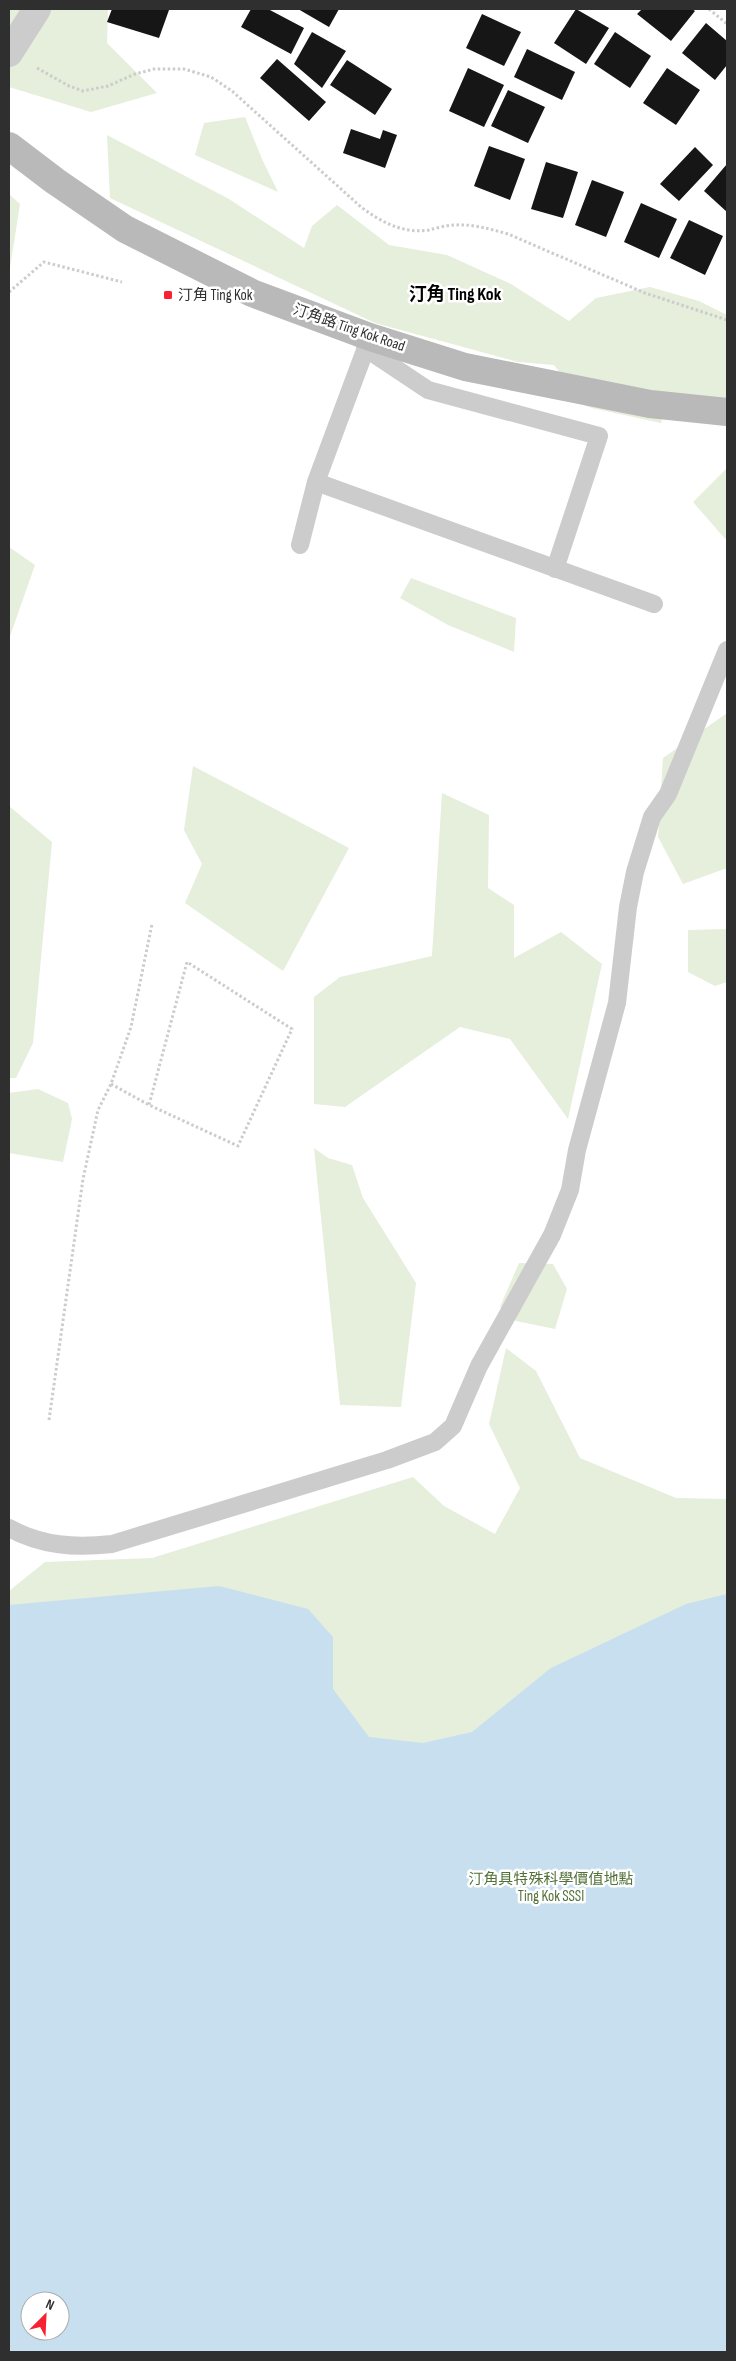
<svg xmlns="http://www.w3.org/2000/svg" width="736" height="2361" font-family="'Sofia Sans Condensed','Noto Sans TC',sans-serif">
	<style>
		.green { fill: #e6eedc; fill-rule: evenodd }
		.water { fill: #c7dfef; fill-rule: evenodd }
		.building { fill: #161616 }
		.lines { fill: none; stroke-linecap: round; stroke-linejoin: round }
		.path { stroke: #ccc; stroke-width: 3; stroke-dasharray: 2.5 2.5; stroke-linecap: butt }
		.lane { stroke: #ccc; stroke-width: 18 }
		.street { stroke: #ccc; stroke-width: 28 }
		.secondary { stroke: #b9b9b9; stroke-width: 28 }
		.poi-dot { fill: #f62232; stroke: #fff; stroke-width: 2 }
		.labels { text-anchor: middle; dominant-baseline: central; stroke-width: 5; stroke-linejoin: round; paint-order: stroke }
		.poi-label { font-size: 15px; fill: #2f2f2f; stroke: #fff; text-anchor: start }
		.street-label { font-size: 15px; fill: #2f2f2f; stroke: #fff }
		.park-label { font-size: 15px; fill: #527038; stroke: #fff }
		.quarter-label { font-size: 18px; font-weight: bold; fill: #000; stroke: #fff }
	</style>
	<rect width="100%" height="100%" fill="#fff"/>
	<path class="green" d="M 9,9 L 108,9 L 107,43 L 157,93 L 91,112 L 9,87 Z
		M 245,117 L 262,159 L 278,192 L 195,155 L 204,123 Z
		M 107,135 L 229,199 L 304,248 L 312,226 L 337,205 L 389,245 L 447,255 L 511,284 L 569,321 L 596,298 L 650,287 L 699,301 L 727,315 L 727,400 L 669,395 L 661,423 L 592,408 L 578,403 L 570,386 L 554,365 L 518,362 L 375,323 L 110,198 Z
		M 9,194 L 20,204 L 9,274 Z
		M 727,468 L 727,541 L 693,502 Z
		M 9,547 L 35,565 L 9,639 Z
		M 411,578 L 516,618 L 514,652 L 448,625 L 400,598 Z
		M 727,713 L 727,868 L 683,884 L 658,837 L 663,758 Z
		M 193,766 L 349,848 L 283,971 L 185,903 L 202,864 L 184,830 Z
		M 442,793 L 489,815 L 488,888 L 514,905 L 514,958 L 561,932 L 602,964 L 568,1119 L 510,1039 L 460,1027 L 345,1107 L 314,1104 L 314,997 L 340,977 L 432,956 Z
		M 9,806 L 52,842 L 33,1043 L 16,1078 L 9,1078 Z
		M 727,929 L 727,982 L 715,986 L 688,972 L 688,930 Z
		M 38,1089 L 68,1103 L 72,1119 L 63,1162 L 9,1153 L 9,1093 Z
		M 314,1148 L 328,1158 L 352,1165 L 363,1198 L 416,1283 L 401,1407 L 340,1405 Z
		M 519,1263 L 553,1264 L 567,1289 L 555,1329 L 516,1321 L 500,1307 Z
		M 506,1348 L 536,1371 L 580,1458 L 676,1498 L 727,1499 L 727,2352 L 9,2352 L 9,1591 L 45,1562 L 152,1558 L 413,1477 L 444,1506 L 495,1534 L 520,1488 L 489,1424 ZM 30,2301 L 60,2301 L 60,2331 L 30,2331 Z"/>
	<path class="water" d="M 219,1586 L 308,1609 L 333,1637 L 333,1689 L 369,1737 L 423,1743 L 472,1732 L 551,1668 L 686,1604 L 727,1594 L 727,2352 L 9,2352 L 9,1605 ZM 30,2301 L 60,2301 L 60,2331 L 30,2331 Z"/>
	<path class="building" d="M 112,9 L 166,9 L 169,10 L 159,38 L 107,22 Z
		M 251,9 L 268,9 L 304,28 L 291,54 L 241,27 Z
		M 298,9 L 339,9 L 329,27 Z
		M 576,9 L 609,28 L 586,64 L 554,43 Z
		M 642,9 L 692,9 L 695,11 L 671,41 L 637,14 Z
		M 482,14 L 521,32 L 504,66 L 466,48 Z
		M 706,23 L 727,41 L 727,65 L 715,80 L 682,53 Z
		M 312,32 L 346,51 L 322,88 L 294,64 Z
		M 615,32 L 651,56 L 630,88 L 594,64 Z
		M 527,49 L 575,72 L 562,100 L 514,77 Z
		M 277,59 L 326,102 L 309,121 L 260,78 Z
		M 347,60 L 392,89 L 375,115 L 330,85 Z
		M 468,68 L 504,85 L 484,127 L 449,111 Z
		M 667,68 L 700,90 L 676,125 L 643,103 Z
		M 508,90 L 545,107 L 528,143 L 491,126 Z
		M 351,129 L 380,139 L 383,130 L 397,135 L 385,168 L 343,153 Z
		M 489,146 L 525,159 L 510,200 L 474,186 Z
		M 695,147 L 713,165 L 679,201 L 660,184 Z
		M 546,162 L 578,172 L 563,218 L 531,209 Z
		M 727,164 L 727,212 L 704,191 Z
		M 592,180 L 624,192 L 606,237 L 575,225 Z
		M 641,203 L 677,219 L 659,258 L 624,242 Z
		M 689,220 L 723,236 L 705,275 L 670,258 Z"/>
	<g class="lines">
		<path class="path" d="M 709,9 L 727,24
			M 37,68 L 69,86 L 83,91 L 108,86 L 135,74 L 154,69 L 184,69 L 211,77 L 232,91 L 361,207 C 381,222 403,234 429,230 C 437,228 446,225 455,225 C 473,224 490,229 508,234 L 645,293 L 727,320
			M 9,292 L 44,262 L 122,282
			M 111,1084 L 149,1105 L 238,1146 L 292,1029 L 187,962 L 149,1105
			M 49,1420 L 83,1179 L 98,1110 L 111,1084 L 131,1027 L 152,924"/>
		<path class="lane" d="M 365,348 L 428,390 L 599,436 L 555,569
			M 316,482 L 654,604
			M 300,545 L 316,482 L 370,337
			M 9,1528 C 42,1546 75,1548 112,1544 L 387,1460 L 435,1442 L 453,1426 L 479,1366 L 552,1235 L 570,1190 L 577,1150 L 617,1003 L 628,907 L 635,872 L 652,817 L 668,794 L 727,650"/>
		<path class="street" d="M 9,53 L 37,9"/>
		<path class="secondary" d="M 9,146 L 55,181 L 125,229 L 252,293 L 370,337 L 465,367 L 650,404 L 727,412"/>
	</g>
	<rect class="poi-dot" x="163" y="290" width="10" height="10" rx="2.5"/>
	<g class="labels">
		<g class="poi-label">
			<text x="178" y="295">汀角 Ting Kok</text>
		</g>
		<g class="street-label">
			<text transform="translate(349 328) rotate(19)">汀角路 Ting Kok Road</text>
		</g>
		<g class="park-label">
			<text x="551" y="1879">汀角具特殊科學價值地點<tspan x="551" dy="17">Ting Kok SSSI</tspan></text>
		</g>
		<g class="quarter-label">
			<text x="455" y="294">汀角 Ting Kok</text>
		</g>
	</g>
	<rect width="736" height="2361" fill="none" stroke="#2f2f2f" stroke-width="20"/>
	<g transform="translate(45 2316) rotate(24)"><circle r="24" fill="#ffffff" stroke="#acacac"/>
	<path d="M0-4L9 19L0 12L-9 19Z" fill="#f62232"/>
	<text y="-8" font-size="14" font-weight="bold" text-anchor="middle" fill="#2f2f2f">N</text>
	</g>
</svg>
